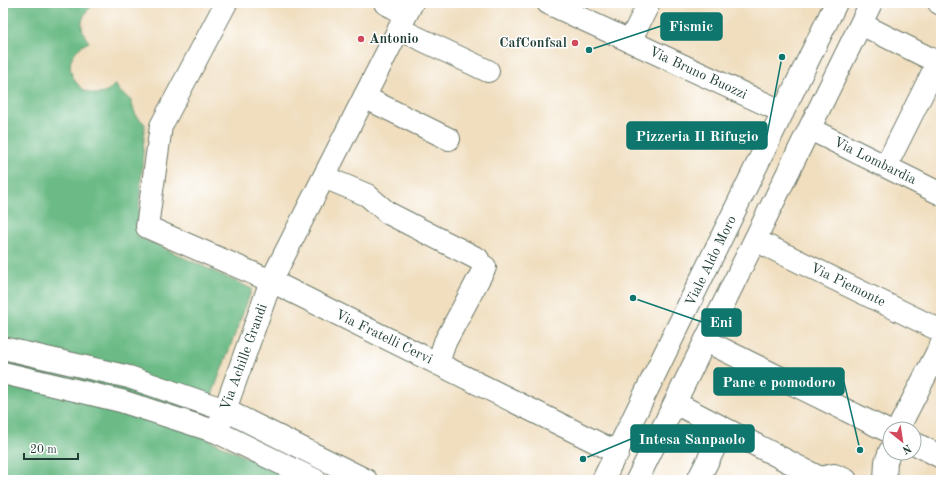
<svg xmlns="http://www.w3.org/2000/svg" width="944" height="483" font-family="'Old Standard TT',serif">
	<style>
		.forest { fill: #6cbb86; stroke: #467c5d }
		.lines { fill: none; stroke-linecap: round; stroke-linejoin: round }
		.minor-casing { stroke: #687565; stroke-width: 24 }
		.minor { stroke: #fff; stroke-width: 22 }
		.poi-dot { fill: #d1495b; stroke: #fff; stroke-width: 1.5 }
		.labels { text-anchor: middle; dominant-baseline: central; stroke-width: 3; stroke-linejoin: round; paint-order: stroke }
		.poi-label { font-size: 14px; font-weight: bold; fill: #1f3d34; stroke: #fff; text-anchor: start }
		.street-label { font-size: 14px; fill: #1f3d34; stroke: #fff }
		.leader { fill: none; stroke: #0f766e; stroke-width: 1.5 }
		.callout-dot { fill: #0f766e; stroke: #fff; stroke-width: 1.5 }
		.callout { fill: #0f766e; stroke: #0f766e; stroke-width: 1.5 }
		.callout-label { font-size: 15px; text-anchor: middle; font-weight: bold; fill: #fff }
	</style>
	<rect width="100%" height="100%" fill="#fff"/>
	<filter id="ink" filterUnits="userSpaceOnUse"><feTurbulence type="fractalNoise" baseFrequency=".025" numOctaves="2"/><feDisplacementMap in="SourceGraphic" scale="8" xChannelSelector="R" yChannelSelector="G"/><feConvolveMatrix kernelMatrix="1 2 1 2 8 2 1 2 1" color-interpolation-filters="sRGB"/></filter>
	<filter id="wash" filterUnits="userSpaceOnUse"><feTurbulence type="fractalNoise" baseFrequency=".012" numOctaves="4" result="noise"/><feDisplacementMap in="SourceGraphic" scale="16" xChannelSelector="R" yChannelSelector="G"/><feGaussianBlur stdDeviation="0.9" result="paint"/><feColorMatrix in="noise" values="0 0 0 0 0 0 0 0 0 0 0 0 0 0 0 0 0 1.4 0 .05"/><feComposite in="paint" operator="in"/></filter>
	<g filter="url(#wash)">
		<rect width="100%" height="100%" fill="#f0debf"/>
		<path class="forest" d="M 3,3 L 90,3 L 92,6 C 79,18 79,29 89,42 C 49,60 82,104 106,92 C 109,91 112,87 115,84 L 120,92 L 130,99 L 136,116 L 145,124 L 137,236 L 252,289 L 213,392 L 199,435 L 294,480 L 3,480 Z"/>
	</g>
	<g filter="url(#ink)">
		<g class="lines">
			<g class="minor-casing">
				<path id="minor" d="M 226,3 L 161,126 L 147,227 L 271,281 L 618,453
					M 385,3 L 406,14
					M 548,3 L 783,112
					M 939,3 L 941,4
					M 861,24 L 941,64
					M 399,29 L 488,71
					M 630,41 L 649,3
					M 364,97 L 449,139
					M 810,129 L 941,194
					M 886,166 L 938,62
					M 324,177 L 367,195 L 388,213 L 478,259
					M 755,240 L 941,331
					M 706,341 L 890,432
					M 3,348 L 129,377 L 225,410 L 366,480
					M 438,363 L 445,342 L 485,267
					M 3,373 L 121,401 L 217,432 L 315,480
					M 675,403 L 820,478 L 819,480
					M 898,429 L 941,345
					M 217,432 L 271,281 L 412,3
					M 914,443 L 941,457
					M 820,478 L 834,475 L 846,480
					M 603,480 L 836,3
					M 637,480 L 871,3
					M 698,480 L 724,429
					M 885,480 L 886,462 L 890,451"/>
			</g>
			<use href="#minor" class="minor"/>
		</g>
	</g>
	<g class="poi-dot">
		<circle cx="361" cy="39" r="4"/>
		<circle cx="575" cy="43" r="4"/>
	</g>
	<g class="labels">
		<g class="poi-label">
			<text x="369" y="39">Antonio</text>
			<text x="567" y="43" text-anchor="end">CafConfsal</text>
		</g>
		<g class="street-label">
			<text transform="translate(698 73) rotate(25)">Via Bruno Buozzi</text>
			<text transform="translate(875 161) rotate(26)">Via Lombardia</text>
			<text transform="translate(711 261) rotate(-64)">Viale Aldo Moro</text>
			<text transform="translate(848 285) rotate(26)">Via Piemonte</text>
			<text transform="translate(384 337) rotate(26)">Via Fratelli Cervi</text>
			<text transform="translate(244 357) rotate(-70)">Via Achille Grandi</text>
		</g>
	</g>
	<path class="leader" d="M589 50L661 26M782 57L767 135M633 298L702 322M860 450L844 382M583 459L631 439"/>
	<g class="callout-dot">
		<circle cx="589" cy="50" r="4"/>
		<circle cx="782" cy="57" r="4"/>
		<circle cx="633" cy="298" r="4"/>
		<circle cx="860" cy="450" r="4"/>
		<circle cx="583" cy="459" r="4"/>
	</g>
	<g class="callout">
		<rect x="661" y="13" width="61" height="27" rx="4"/>
		<rect x="627" y="122" width="140" height="27" rx="4"/>
		<rect x="702" y="309" width="39" height="27" rx="4"/>
		<rect x="714" y="368" width="130" height="27" rx="4"/>
		<rect x="631" y="425" width="123" height="27" rx="4"/>
	</g>
	<g class="callout-label">
		<text x="691" y="31">Fismic</text>
		<text x="697" y="141">Pizzeria Il Rifugio</text>
		<text x="721" y="327">Eni</text>
		<text x="779" y="387">Pane e pomodoro</text>
		<text x="692" y="444">Intesa Sanpaolo</text>
	</g>
	<rect width="944" height="483" fill="none" stroke="#fff" stroke-width="16"/>
	<g transform="translate(902 441) rotate(150)"><circle r="19" fill="#ffffff" stroke="#a5b1ae"/>
	<path d="M0-3L7 15L0 10L-7 15Z" fill="#d1495b"/>
	<text y="-6" font-size="11" font-weight="bold" text-anchor="middle" fill="#1f3d34">N</text>
	</g>
	<path d="M24 453v6h54v-6" fill="none" stroke="#1f3d34" stroke-width="2"/>
	<text x="30" y="453" font-size="12" fill="#1f3d34" stroke="#ffffff" stroke-width="3" paint-order="stroke">20 m</text>
</svg>
